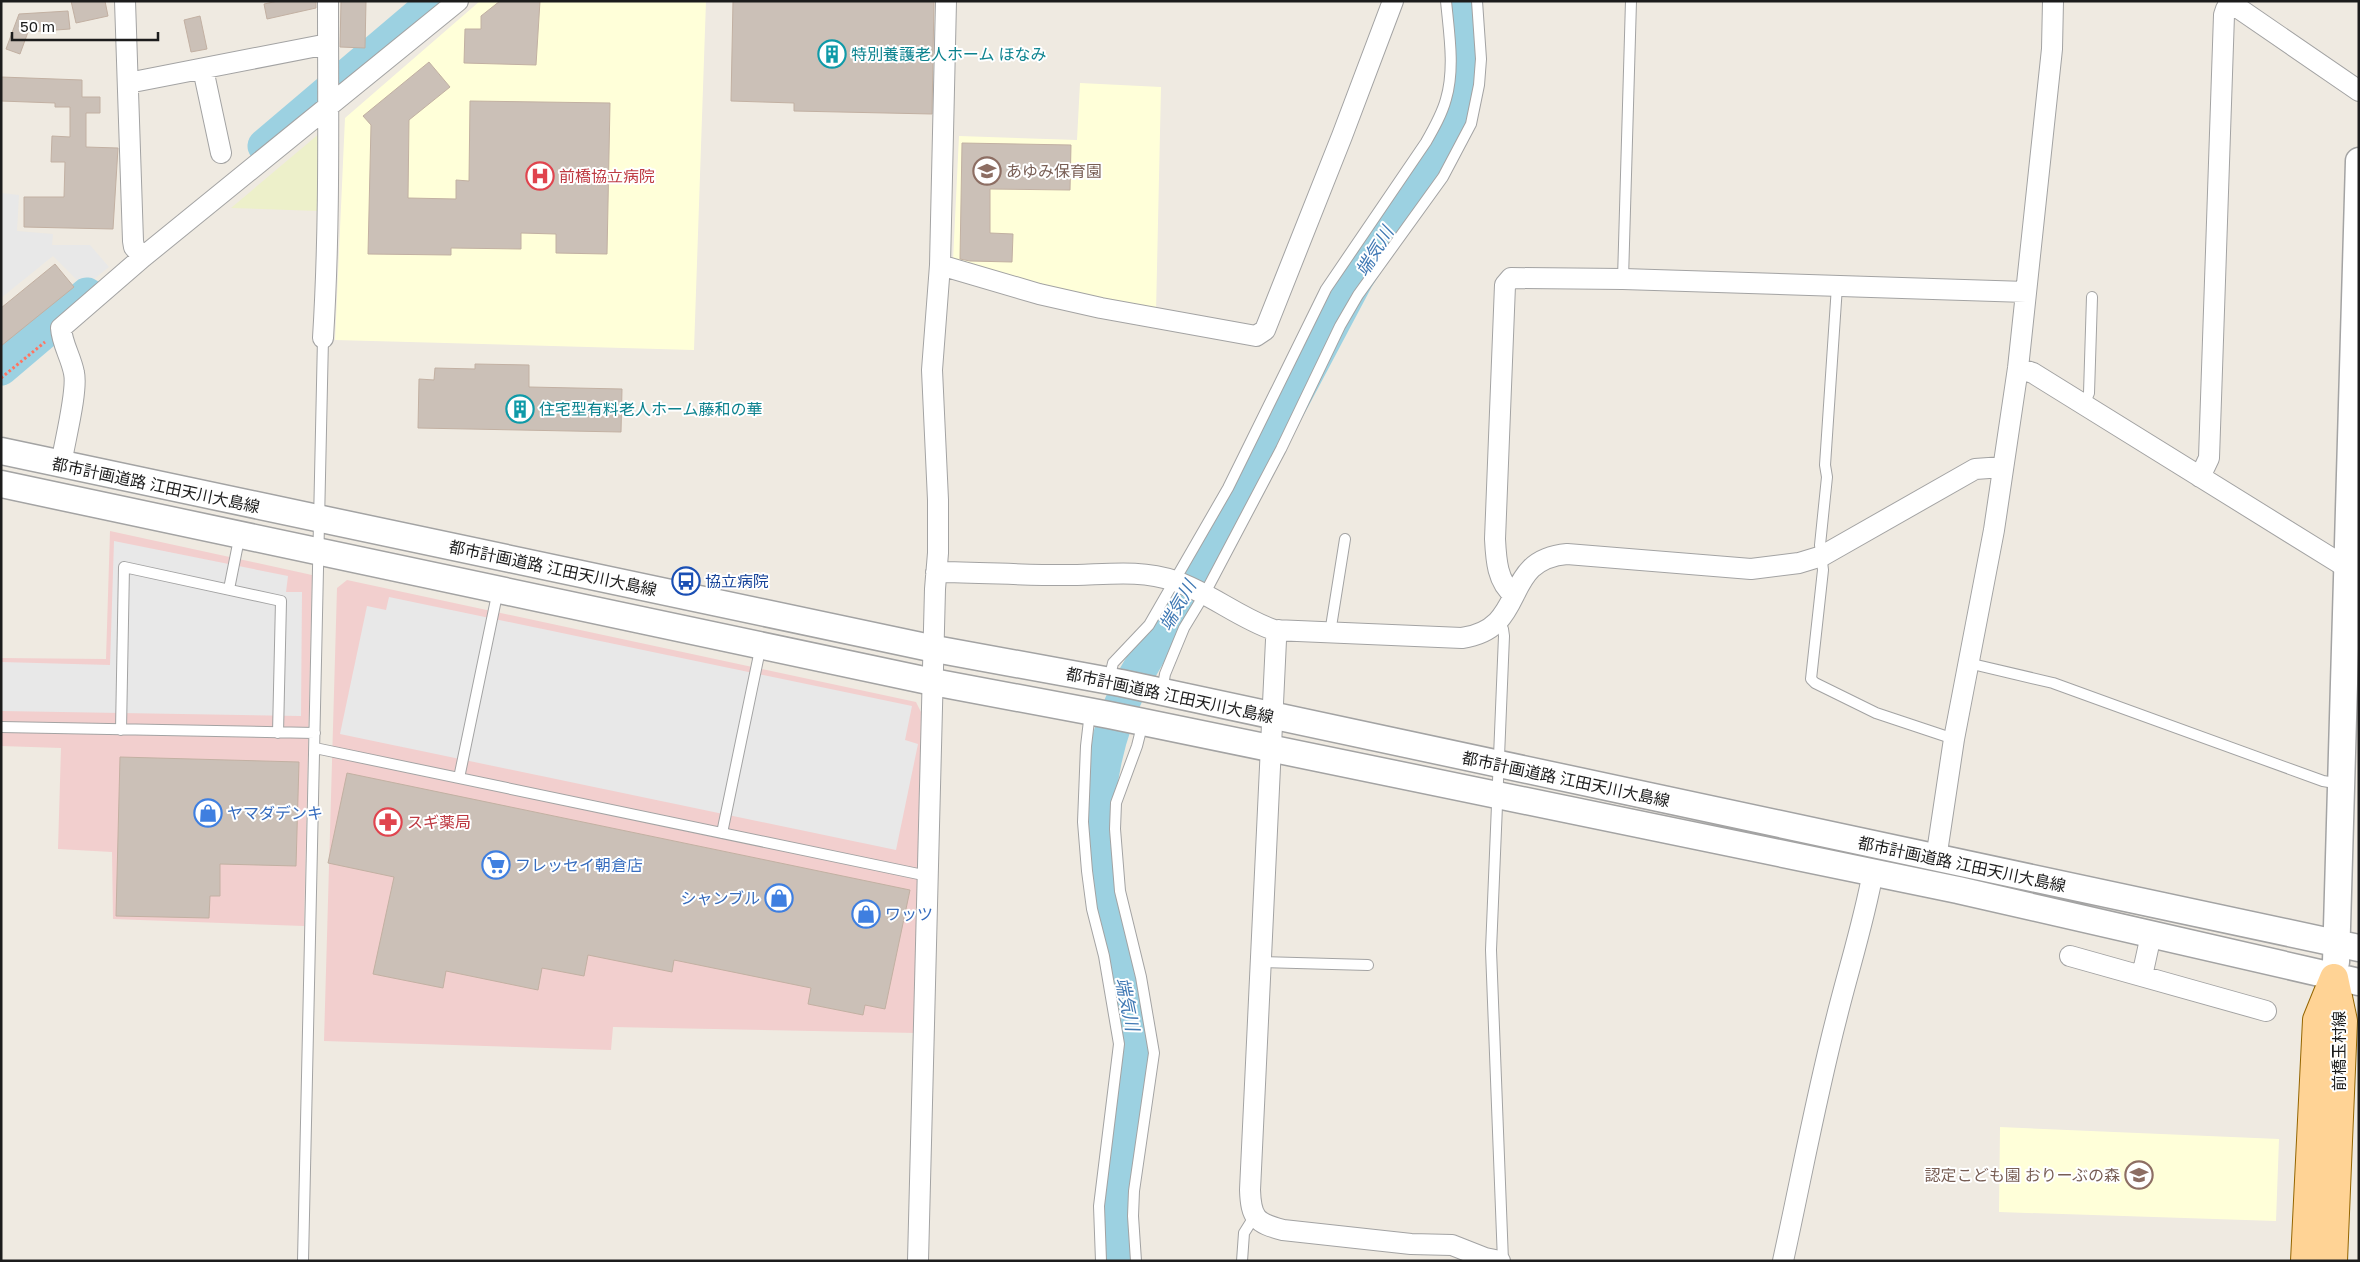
<svg xmlns="http://www.w3.org/2000/svg" width="2360" height="1262" font-family="'Golos Text','Noto Sans JP',sans-serif">
	<style>
		.commercial { fill: #f2cfce }
		.education { fill: #ffffd9 }
		.farmland { fill: #edf0ca }
		.parking { fill: #e8e8e8 }
		.lines { fill: none; stroke-linecap: round; stroke-linejoin: round }
		.river { stroke: #9cd1e1; stroke-width: 35 }
		.building { fill: #cbc0b7; stroke: #c2b0a2 }
		.service-casing { stroke: #a3a3a3; stroke-width: 12 }
		.minor-casing { stroke: #a3a3a3; stroke-width: 22 }
		.tertiary-casing { stroke: #a3a3a3; stroke-width: 29 }
		.primary-casing { stroke: #946500; stroke-width: 30 }
		.path { stroke: #ff7461; stroke-width: 3; stroke-dasharray: 2.5 2.5; stroke-linecap: butt }
		.service { stroke: #fff; stroke-width: 10 }
		.minor { stroke: #fff; stroke-width: 20 }
		.tertiary { stroke: #fff; stroke-width: 26 }
		.primary { stroke: #ffd395; stroke-width: 28 }
		.labels { text-anchor: middle; dominant-baseline: central; stroke-width: 4; stroke-linejoin: round; paint-order: stroke }
		.culture-label { font-size: 16px; fill: #0d838f; stroke: #fff; text-anchor: start }
		.education-label { font-size: 16px; fill: #785e54; stroke: #fff; text-anchor: start }
		.health-label { font-size: 16px; fill: #be3a42; stroke: #fff; text-anchor: start }
		.street-label { font-size: 16px; fill: #1c1c1c; stroke: #fff }
		.transit-label { font-size: 16px; fill: #164399; stroke: #fff; text-anchor: start }
		.shop-label { font-size: 16px; fill: #366cbe; stroke: #fff; text-anchor: start }
		.water-label { font-size: 18px; font-style: italic; fill: #4079b4; stroke: #fff }
	</style>
	<rect width="100%" height="100%" fill="#efeae1"/>
	<path class="commercial" d="M 110,531 L 312,575 L 304,926 L 113,919 L 112,852 L 58,849 L 61,748 L 1,746 L 1,658 L 106,659 Z
		M 347,580 L 916,702 L 921,712 L 917,1033 L 613,1027 L 611,1050 L 324,1041 L 337,588 Z"/>
	<path class="education" d="M 480,1 L 706,1 L 694,350 L 335,340 L 345,118 Z
		M 1080,83 L 1161,87 L 1156,313 L 953,261 L 959,136 L 1077,140 Z
		M 2000,1127 L 2279,1139 L 2276,1221 L 1999,1212 Z"/>
	<path class="farmland" d="M 320,133 L 318,211 L 231,208 Z"/>
	<path class="parking" d="M 1,193 L 19,195 L 17,231 L 53,234 L 52,245 L 90,245 L 109,267 L 84,287 L 53,256 L 1,298 Z
		M 114,541 L 288,576 L 286,592 L 302,592 L 301,716 L 1,711 L 1,662 L 110,665 Z
		M 389,597 L 912,706 L 905,740 L 918,744 L 896,850 L 340,734 L 367,606 L 386,610 Z"/>
	<g class="lines">
		<path class="river" d="M 265,146 L 436,1
			M 1,368 L 87,295
			M 1118,1261 C 1115,1215 1119,1170 1125,1125 C 1129,1098 1137,1070 1136,1042 C 1133,996 1116,950 1106,906 C 1088,833 1097,751 1131,684 L 1249,481 L 1356,279 L 1432,159 L 1448,128 L 1462,95 L 1466,62 L 1462,1"/>
	</g>
	<path class="building" d="M 71,1 L 105,1 L 108,16 L 76,23 Z
		M 278,1 L 316,1 L 316,8 L 267,19 L 264,4 Z
		M 341,1 L 366,1 L 365,48 L 340,47 Z
		M 500,1 L 540,1 L 536,65 L 464,63 L 465,29 L 481,29 L 481,16 Z
		M 733,1 L 934,1 L 932,114 L 794,111 L 794,103 L 731,101 Z
		M 68,11 L 70,29 L 28,32 L 20,54 L 6,49 L 19,14 Z
		M 200,16 L 207,49 L 191,52 L 184,20 Z
		M 429,62 L 450,87 L 409,120 L 408,198 L 456,199 L 456,180 L 469,181 L 470,101 L 610,103 L 607,254 L 556,253 L 556,234 L 521,233 L 521,249 L 451,248 L 451,255 L 368,254 L 371,125 L 363,116 Z
		M 1,77 L 82,80 L 82,97 L 100,97 L 100,113 L 86,113 L 86,147 L 118,148 L 113,229 L 24,227 L 24,197 L 64,197 L 65,162 L 51,162 L 52,136 L 70,137 L 70,107 L 55,107 L 55,103 L 1,101 Z
		M 962,143 L 1071,145 L 1070,190 L 990,189 L 990,233 L 1013,234 L 1012,262 L 970,261 L 960,259 Z
		M 55,264 L 74,287 L 1,346 L 1,308 Z
		M 475,364 L 529,365 L 529,387 L 622,389 L 621,432 L 418,428 L 419,379 L 434,380 L 435,368 L 475,369 Z
		M 120,757 L 299,762 L 296,866 L 220,864 L 220,896 L 210,896 L 209,918 L 116,916 Z
		M 347,773 L 910,890 L 885,1009 L 865,1005 L 863,1015 L 808,1004 L 811,988 L 674,960 L 672,972 L 588,955 L 584,976 L 542,968 L 538,990 L 446,971 L 443,988 L 373,974 L 394,877 L 328,863 Z"/>
	<g class="lines">
		<g class="service-casing">
			<path id="service" d="M 1623,279 L 1631,1
				M 1837,286 L 1825,465 L 1827,477 L 1820,545 L 1823,570 L 1811,679 L 1815,683 L 1876,713 L 1954,739
				M 2084,405 L 2089,393 L 2092,297
				M 229,589 L 240,534
				M 1497,623 L 1503,629 L 1504,636 L 1491,950 L 1503,1261
				M 1330,633 L 1345,539
				M 1968,663 L 2053,683 L 2323,781 L 2341,784
				M 1109,680 L 1113,663 L 1149,625 L 1228,488 L 1326,289 L 1426,142 C 1434,128 1442,114 1446,99 C 1455,68 1449,33 1446,1
				M 1162,691 L 1165,674 L 1184,628 L 1204,595 L 1281,449 L 1340,326 L 1358,295 L 1443,177 L 1471,124 L 1479,85 L 1481,59 L 1477,1
				M 1090,712 L 1086,746 L 1083,822 L 1087,871 L 1092,909 L 1104,956 L 1119,1044 L 1099,1206 L 1101,1261
				M 1,727 L 315,733
				M 121,730 L 124,567 L 281,601 L 278,733
				M 315,748 L 928,876
				M 459,778 L 498,590
				M 722,833 L 761,645
				M 1261,962 L 1368,965
				M 303,1261 L 323,338
				M 1136,1261 L 1133,1216 L 1134,1191 L 1154,1053 L 1141,977 L 1120,891 L 1115,829 L 1116,803 L 1137,746 L 1143,722
				M 1242,1261 L 1244,1233 L 1254,1217"/>
		</g>
		<g class="minor-casing">
			<path id="minor" d="M 125,1 L 133,241 L 134,247 L 143,257
				M 2228,1 L 2359,91
				M 203,69 L 221,153
				M 128,83 L 328,44
				M 940,265 L 1039,294 L 1101,308 L 1256,336 L 1265,330 L 1342,136 L 1393,1
				M 323,338 C 330,226 328,114 328,1
				M 2018,368 L 2033,373 L 2357,574
				M 61,465 C 64,444 78,391 74,373 C 71,357 62,344 61,328 L 143,257 L 458,1
				M 2200,477 L 2209,458 L 2224,15 L 2226,9 L 2231,4
				M 936,572 C 983,572 1030,576 1077,575 C 1111,574 1142,570 1175,581 C 1210,593 1239,618 1274,630 L 1462,638 C 1530,628 1499,560 1567,554 L 1751,569 L 1799,563 L 1822,556 L 1975,469 L 2003,467
				M 1514,595 C 1497,582 1496,559 1495,539 L 1505,285 L 1511,278 L 1623,279 L 2026,292
				M 1279,630 L 1276,640 L 1250,1190 C 1251,1218 1256,1223 1283,1230 L 1411,1244 L 1452,1245 L 1485,1258 L 1500,1261
				M 1936,859 L 1954,739 L 1994,530 L 2018,368 L 2052,49 L 2053,1
				M 2070,956 L 2266,1011
				M 2142,976 L 2151,935
				M 918,1261 L 935,589 L 938,553 L 938,500 L 932,370 L 940,265 L 946,1
				M 1783,1261 C 1801,1179 1816,1097 1837,1016 C 1849,968 1864,921 1873,872"/>
		</g>
		<g class="tertiary-casing">
			<path id="tertiary" d="M 1,451 L 935,649 L 1121,683 L 2359,948
				M 1,484 L 933,682 L 1109,715 L 1958,890 L 2359,982
				M 2336,962 L 2359,161"/>
		</g>
		<g class="primary-casing">
			<path id="primary" d="M 2305,1261 L 2317,1020 L 2334,978
				M 2333,1261 L 2343,1021 L 2334,978"/>
		</g>
		<path class="path" d="M 1,378 L 45,342"/>
		<use href="#service" class="service"/>
		<use href="#minor" class="minor"/>
		<use href="#tertiary" class="tertiary"/>
		<use href="#primary" class="primary"/>
	</g>
	<defs>
		<g id="building-ring" transform="scale(1.4375)"><circle r="9.5" fill="#fff" stroke="#0f9aa8" stroke-width="1.5"/><path d="M-4-6H4V6H1V3H-1V6H-4ZM-2.5-4.3h1.7v1.8h-1.7ZM.8-4.3h1.7v1.8H.8ZM-2.5-1h1.7V.8h-1.7ZM.8-1h1.7V.8H.8Z" fill="#0f9aa8"/></g>
		<g id="school-ring" transform="scale(1.4375)"><circle r="9.5" fill="#fff" stroke="#8d6e63" stroke-width="1.5"/><path d="M0-5L7-2L0 1L-7-2ZM-4 1L0 2.5L4 1V4Q0 6-4 4Z" fill="#8d6e63"/></g>
		<g id="hospital-ring" transform="scale(1.4375)"><circle r="9.5" fill="#fff" stroke="#e0444e" stroke-width="1.5"/><path d="M-5-5h3v3.5h4V-5h3V5h-3V1.5h-4V5h-3Z" fill="#e0444e"/></g>
		<g id="bus-ring" transform="scale(1.4375)"><circle r="9.5" fill="#fff" stroke="#1a4fb4" stroke-width="1.5"/><path d="M-5-6H5V4H4V6H2V4H-2V6H-4V4H-5ZM-3.5-4V0h7V-4ZM-3.5 1.2v1.5H-2V1.2ZM2 1.2v1.5H3.5V1.2Z" fill="#1a4fb4"/></g>
		<g id="shop-ring" transform="scale(1.4375)"><circle r="9.5" fill="#fff" stroke="#3f7fe0" stroke-width="1.5"/><path d="M-5-2.5h2.3a2.7 3.5 0 0 1 5.4 0H5L5.5 6h-11ZM-1.5-2.5h3a1.5 2.3 0 0 0-3 0Z" fill="#3f7fe0"/></g>
		<g id="pharmacy-ring" transform="scale(1.4375)"><circle r="9.5" fill="#fff" stroke="#e0444e" stroke-width="1.5"/><path d="M-2-6h4v4h4v4h-4v4h-4v-4h-4v-4h4Z" fill="#e0444e"/></g>
		<g id="supermarket-ring" transform="scale(1.4375)"><circle r="9.5" fill="#fff" stroke="#3f7fe0" stroke-width="1.5"/><path d="M-6-5.5h2.5l.6 2H6L4.5 2H-2.5L-4.4-4H-6ZM-1.5 3.2a1.3 1.3 0 1 0 .1 0ZM3 3.2a1.3 1.3 0 1 0 .1 0Z" fill="#3f7fe0"/></g>
	</defs>
	<g fill-rule="evenodd">
		<use href="#building-ring" x="832" y="54"/>
		<use href="#school-ring" x="987" y="171"/>
		<use href="#hospital-ring" x="540" y="176"/>
		<use href="#building-ring" x="520" y="409"/>
		<use href="#bus-ring" x="686" y="581"/>
		<use href="#shop-ring" x="208" y="813"/>
		<use href="#pharmacy-ring" x="388" y="822"/>
		<use href="#supermarket-ring" x="496" y="865"/>
		<use href="#shop-ring" x="779" y="898"/>
		<use href="#shop-ring" x="866" y="914"/>
		<use href="#school-ring" x="2139" y="1175"/>
	</g>
	<g class="labels">
		<g class="culture-label">
			<text x="851" y="54">特別養護老人ホーム ほなみ</text>
			<text x="539" y="409">住宅型有料老人ホーム藤和の華</text>
		</g>
		<g class="education-label">
			<text x="1006" y="171">あゆみ保育園</text>
			<text x="2120" y="1175" text-anchor="end">認定こども園 おりーぶの森</text>
		</g>
		<g class="health-label">
			<text x="559" y="176">前橋協立病院</text>
			<text x="407" y="822">スギ薬局</text>
		</g>
		<g class="street-label">
			<text transform="translate(156 485) rotate(12)">都市計画道路 江田天川大島線</text>
			<text transform="translate(553 568) rotate(12)">都市計画道路 江田天川大島線</text>
			<text transform="translate(1170 695) rotate(12)">都市計画道路 江田天川大島線</text>
			<text transform="translate(1566 779) rotate(12)">都市計画道路 江田天川大島線</text>
			<text transform="translate(1962 864) rotate(12)">都市計画道路 江田天川大島線</text>
			<text transform="translate(2339 1051) rotate(-90)">前橋玉村線</text>
		</g>
		<g class="transit-label">
			<text x="705" y="581">協立病院</text>
		</g>
		<g class="shop-label">
			<text x="227" y="813">ヤマダデンキ</text>
			<text x="515" y="865">フレッセイ朝倉店</text>
			<text x="760" y="898" text-anchor="end">シャンブル</text>
			<text x="885" y="914">ワッツ</text>
		</g>
		<g class="water-label">
			<text transform="translate(1374 251) rotate(-59)">端気川</text>
			<text transform="translate(1177 605) rotate(-60)">端気川</text>
			<text transform="translate(1128 1004) rotate(78)">端気川</text>
		</g>
	</g>
	<rect width="2360" height="1262" fill="none" stroke="#1c1c1c" stroke-width="5"/>
	<path d="M12 32v8h146v-8" fill="none" stroke="#1c1c1c" stroke-width="2.5"/>
	<text x="20" y="32" font-size="15" fill="#1c1c1c" stroke="#ffffff" stroke-width="4" paint-order="stroke">50 m</text>
</svg>
